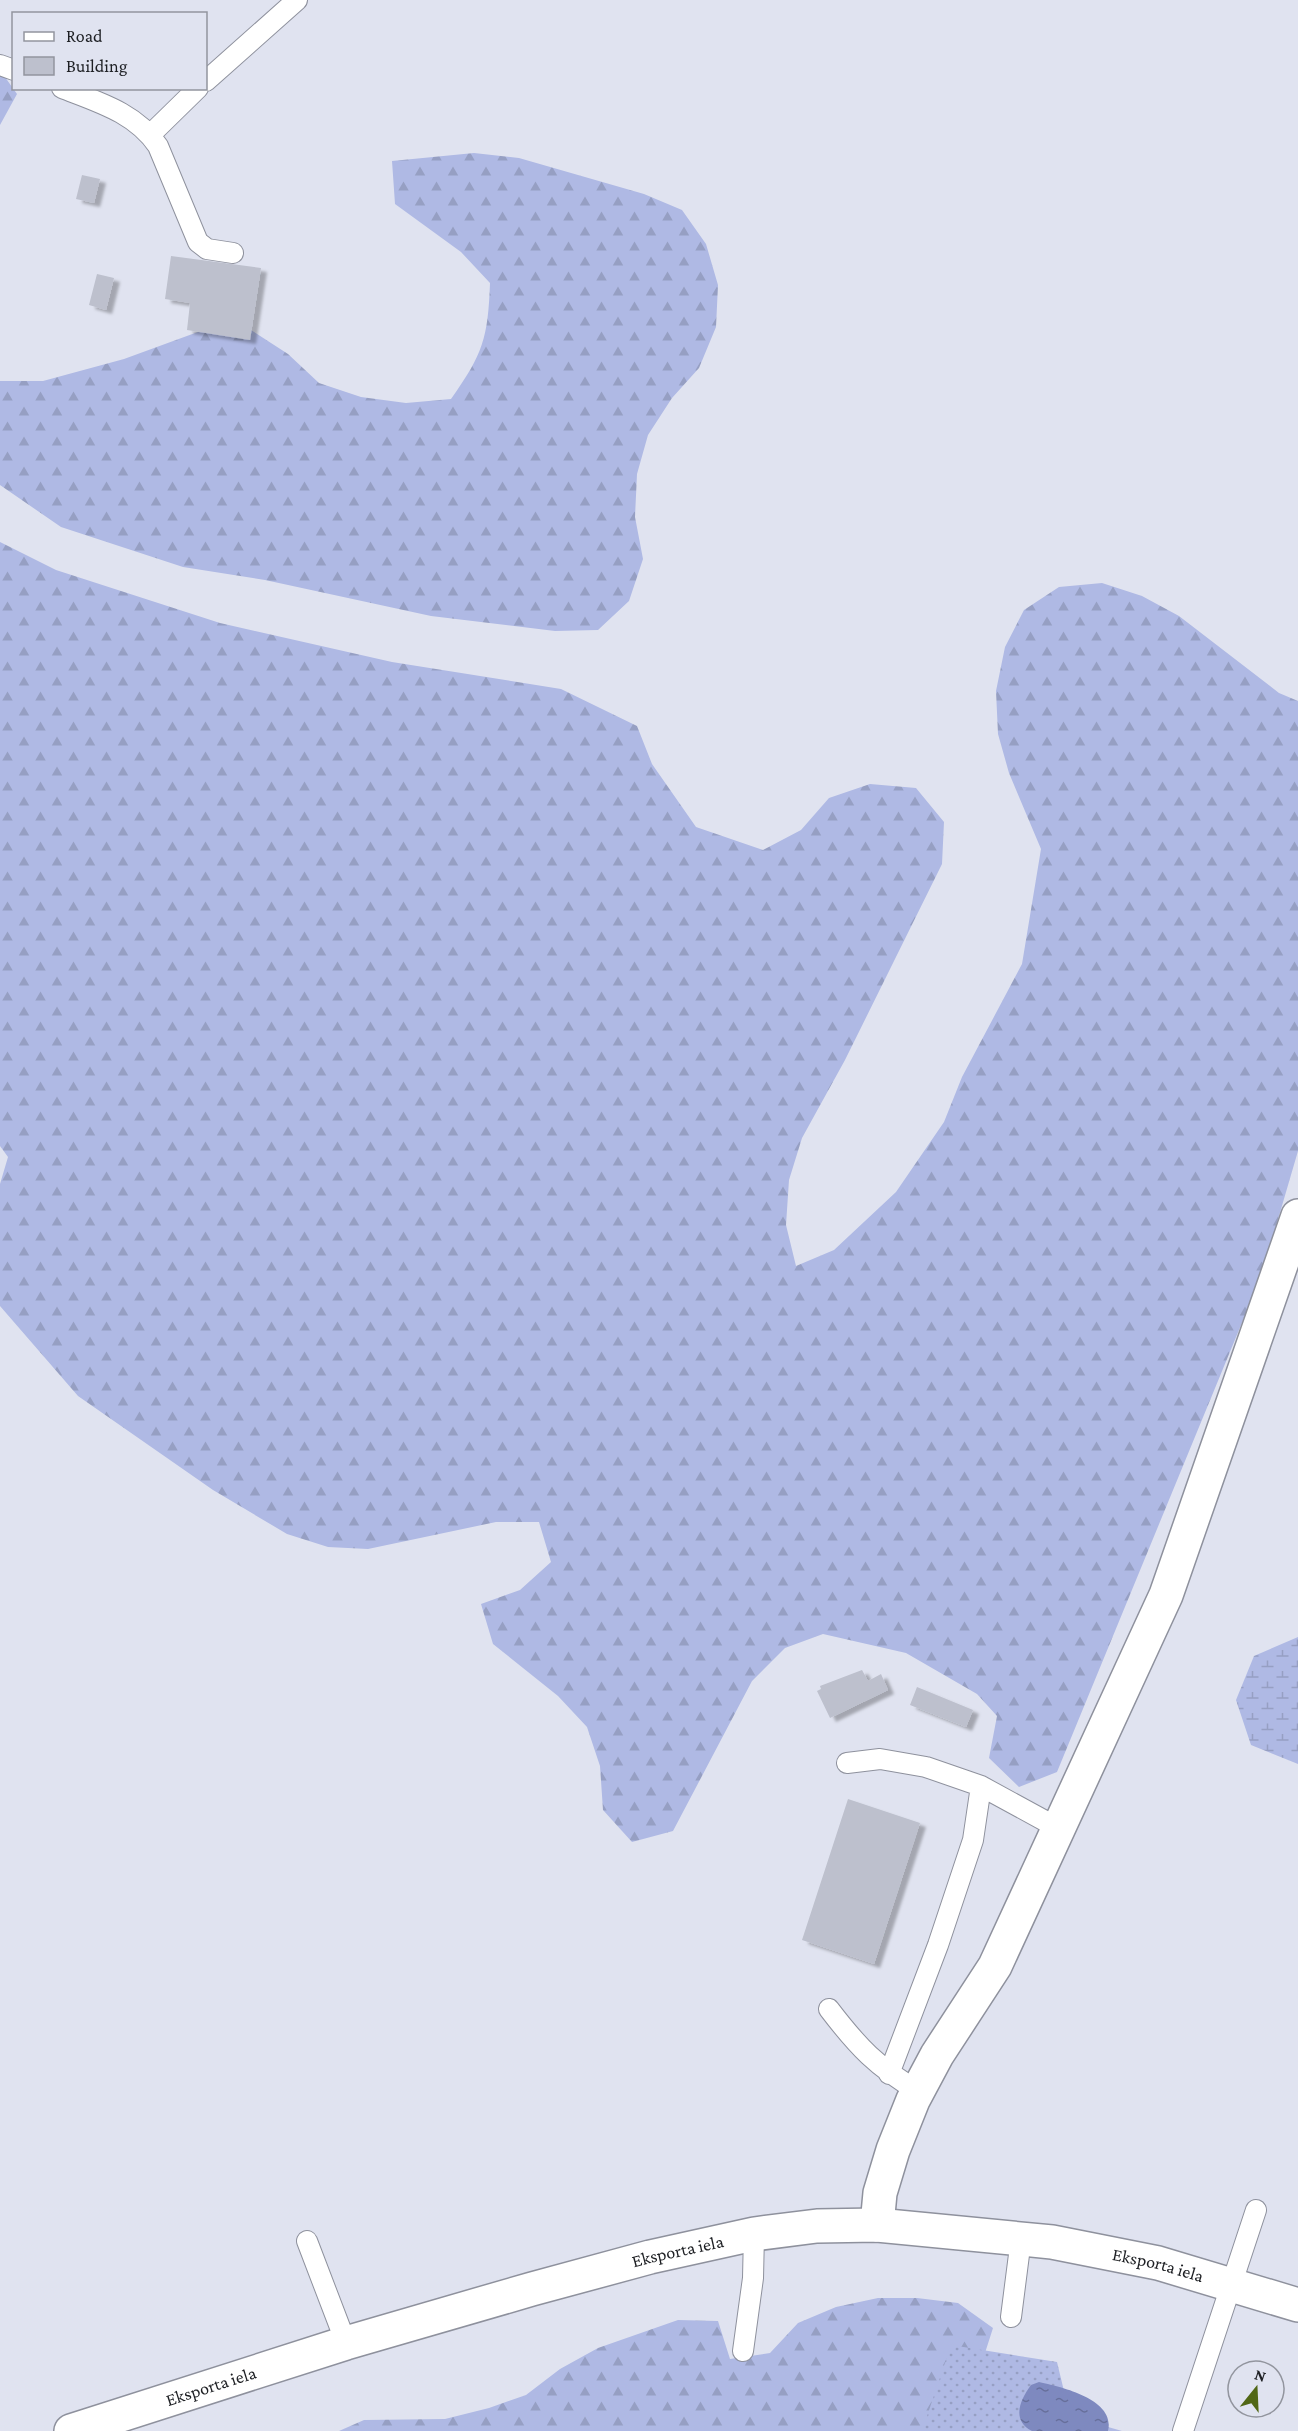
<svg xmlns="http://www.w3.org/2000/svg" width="1298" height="2431" font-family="'Crimson Pro',serif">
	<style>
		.forest { fill: url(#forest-firs) }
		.wetland { fill: url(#wetland-marsh) }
		.garden { fill: url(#garden-dots) }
		.water { fill: url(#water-ripples) }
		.building { fill: #bdc0cd; filter: url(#shadow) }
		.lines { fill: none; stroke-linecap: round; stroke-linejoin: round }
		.lane-casing { stroke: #8e919d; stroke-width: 22 }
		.street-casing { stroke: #8e919d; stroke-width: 36 }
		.lane { stroke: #fff; stroke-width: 20 }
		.street { stroke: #fff; stroke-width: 33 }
		.labels { text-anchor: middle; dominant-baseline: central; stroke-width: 4.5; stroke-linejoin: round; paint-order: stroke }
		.street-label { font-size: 18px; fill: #1d1f23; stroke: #e0e3f0 }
	</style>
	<defs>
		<pattern id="forest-firs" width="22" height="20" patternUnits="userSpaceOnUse" patternTransform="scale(1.5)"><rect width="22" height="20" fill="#afb9e4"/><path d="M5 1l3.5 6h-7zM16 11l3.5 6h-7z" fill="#969fc3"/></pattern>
		<pattern id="wetland-marsh" width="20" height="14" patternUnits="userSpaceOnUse" patternTransform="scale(1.5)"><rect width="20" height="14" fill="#afb9e4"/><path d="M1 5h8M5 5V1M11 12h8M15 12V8" fill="none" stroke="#969fc3"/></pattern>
		<pattern id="garden-dots" width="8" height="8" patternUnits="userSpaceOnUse" patternTransform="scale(1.5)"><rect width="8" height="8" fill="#afb9e4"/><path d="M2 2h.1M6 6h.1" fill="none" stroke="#969fc3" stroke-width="1.8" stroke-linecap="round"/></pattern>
		<pattern id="water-ripples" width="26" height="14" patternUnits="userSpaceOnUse" patternTransform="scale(1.5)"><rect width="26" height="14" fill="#7e89bf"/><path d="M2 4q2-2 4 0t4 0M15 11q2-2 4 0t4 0" fill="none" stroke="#676f9b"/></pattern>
		<filter id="shadow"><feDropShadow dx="6" dy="4" stdDeviation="1.5" flood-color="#0004"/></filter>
	</defs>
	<rect width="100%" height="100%" fill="#e0e3f0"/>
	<path class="forest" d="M 0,70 L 17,94 L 0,125 Z
		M 474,153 L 519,158 L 644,194 L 682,210 L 706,244 L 718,285 L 716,327 L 699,368 L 672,398 L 648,435 L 637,474 L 635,517 L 643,559 L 629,601 L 598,630 L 555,631 L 431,616 L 265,580 L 183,567 L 61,527 L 0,485 L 0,381 L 43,381 L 124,359 L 206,329 L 251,330 L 288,354 L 319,383 L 361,397 L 406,403 L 451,399 C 483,354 488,338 490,283 L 461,252 L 395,204 L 392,161 Z
		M 0,542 L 56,570 L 220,623 L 392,662 L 561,689 L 637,726 L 652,764 L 696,827 L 763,850 L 801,830 L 829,798 L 870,784 L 916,788 L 944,822 L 942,864 L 845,1060 L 802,1138 L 789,1180 L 786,1225 L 796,1266 L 834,1250 L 896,1192 L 944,1122 L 962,1077 L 1022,964 L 1041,849 L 1009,773 L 998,734 L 996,691 L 1005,647 L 1024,610 L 1059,587 L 1102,583 L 1142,596 L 1179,616 L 1279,693 L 1298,701 L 1298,1151 L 1262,1274 L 1057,1772 L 1019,1787 L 989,1758 L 997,1716 L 977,1694 L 906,1653 L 823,1634 L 785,1648 L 752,1681 L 673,1831 L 632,1842 L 603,1810 L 600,1766 L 587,1727 L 558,1696 L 493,1644 L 481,1604 L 520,1590 L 551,1562 L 539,1522 L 496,1522 L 368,1549 L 328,1547 L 287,1534 L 213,1490 L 78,1396 L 0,1306 L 0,1184 L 8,1157 L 0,1146 Z
		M 878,2298 L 917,2298 L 958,2303 L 993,2328 L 960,2431 L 339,2431 L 364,2420 L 445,2419 L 489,2408 L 526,2395 L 560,2369 L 598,2348 L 678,2320 L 718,2321 L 730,2359 L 770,2353 L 798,2323 L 836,2307 Z"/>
	<path class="wetland" d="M 1298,1637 L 1298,1764 L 1251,1745 L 1236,1700 L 1254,1656 Z"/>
	<path class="garden" d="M 951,2345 L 1057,2362 L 1070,2416 L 1122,2431 L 922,2431 Z"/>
	<path class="water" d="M 1039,2382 C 1061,2387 1116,2399 1108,2431 L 1032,2431 C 1011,2420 1020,2400 1031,2385 Z"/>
	<path class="building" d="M 82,175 L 100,179 L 94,203 L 76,199 Z
		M 171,256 L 261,268 L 250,340 L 187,330 L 190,303 L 165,299 Z
		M 97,274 L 114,278 L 106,310 L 89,305 Z
		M 862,1670 L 868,1681 L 881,1674 L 888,1690 L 830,1718 L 817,1691 L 821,1689 L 820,1686 Z
		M 917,1687 L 973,1710 L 966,1727 L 910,1705 Z
		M 848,1799 L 920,1823 L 874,1964 L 802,1940 Z"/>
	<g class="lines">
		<g class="lane-casing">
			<path id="lane" d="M 0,65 L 14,70
				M 206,81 L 297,0
				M 62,88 C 98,102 136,113 158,146 L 198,242 L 207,249 L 233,253
				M 150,135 L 198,88
				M 847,1763 L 880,1759 L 926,1767 L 981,1786 L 1058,1828
				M 829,2009 C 858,2047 877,2067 918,2091
				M 889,2074 L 938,1945 L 973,1840 L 981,1786
				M 307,2241 L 346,2343
				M 1011,2317 L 1021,2239
				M 743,2351 L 753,2278 L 754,2234
				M 1183,2431 L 1256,2210"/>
		</g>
		<g class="street-casing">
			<g id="street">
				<path d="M 877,2225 L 880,2193 L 893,2150 L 913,2100 L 937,2055 L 995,1966 L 1166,1595 L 1298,1216"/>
				<path id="s1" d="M 71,2431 L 346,2343 L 532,2289 L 650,2257 L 754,2234 L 817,2226 L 877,2225 L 1052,2242 L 1158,2263 L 1298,2305"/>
			</g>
		</g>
		<use href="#lane" class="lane"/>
		<use href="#street" class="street"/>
	</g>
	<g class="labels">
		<g class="street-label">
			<text stroke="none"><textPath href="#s1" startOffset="633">Eksporta iela</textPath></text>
			<text stroke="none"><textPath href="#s1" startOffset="1119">Eksporta iela</textPath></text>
			<text stroke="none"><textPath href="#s1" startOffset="147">Eksporta iela</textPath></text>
		</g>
	</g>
	<rect x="12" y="12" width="195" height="78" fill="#e0e3f0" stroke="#92959e" stroke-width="1.5"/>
	<rect x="24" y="32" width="30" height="9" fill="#ffffff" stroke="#92959e" stroke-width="1.5"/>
	<text x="66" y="42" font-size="18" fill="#1d1f23">Road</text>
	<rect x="24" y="57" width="30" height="18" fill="#bdc0cd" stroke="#92959e" stroke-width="1.5"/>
	<text x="66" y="72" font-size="18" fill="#1d1f23">Building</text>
	<g transform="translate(1256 2389) rotate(18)"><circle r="28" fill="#e0e3f0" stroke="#92959e" stroke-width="1.5"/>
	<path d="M0-4.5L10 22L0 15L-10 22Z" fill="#516716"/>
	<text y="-9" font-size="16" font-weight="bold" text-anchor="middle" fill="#1d1f23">N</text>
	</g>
</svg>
